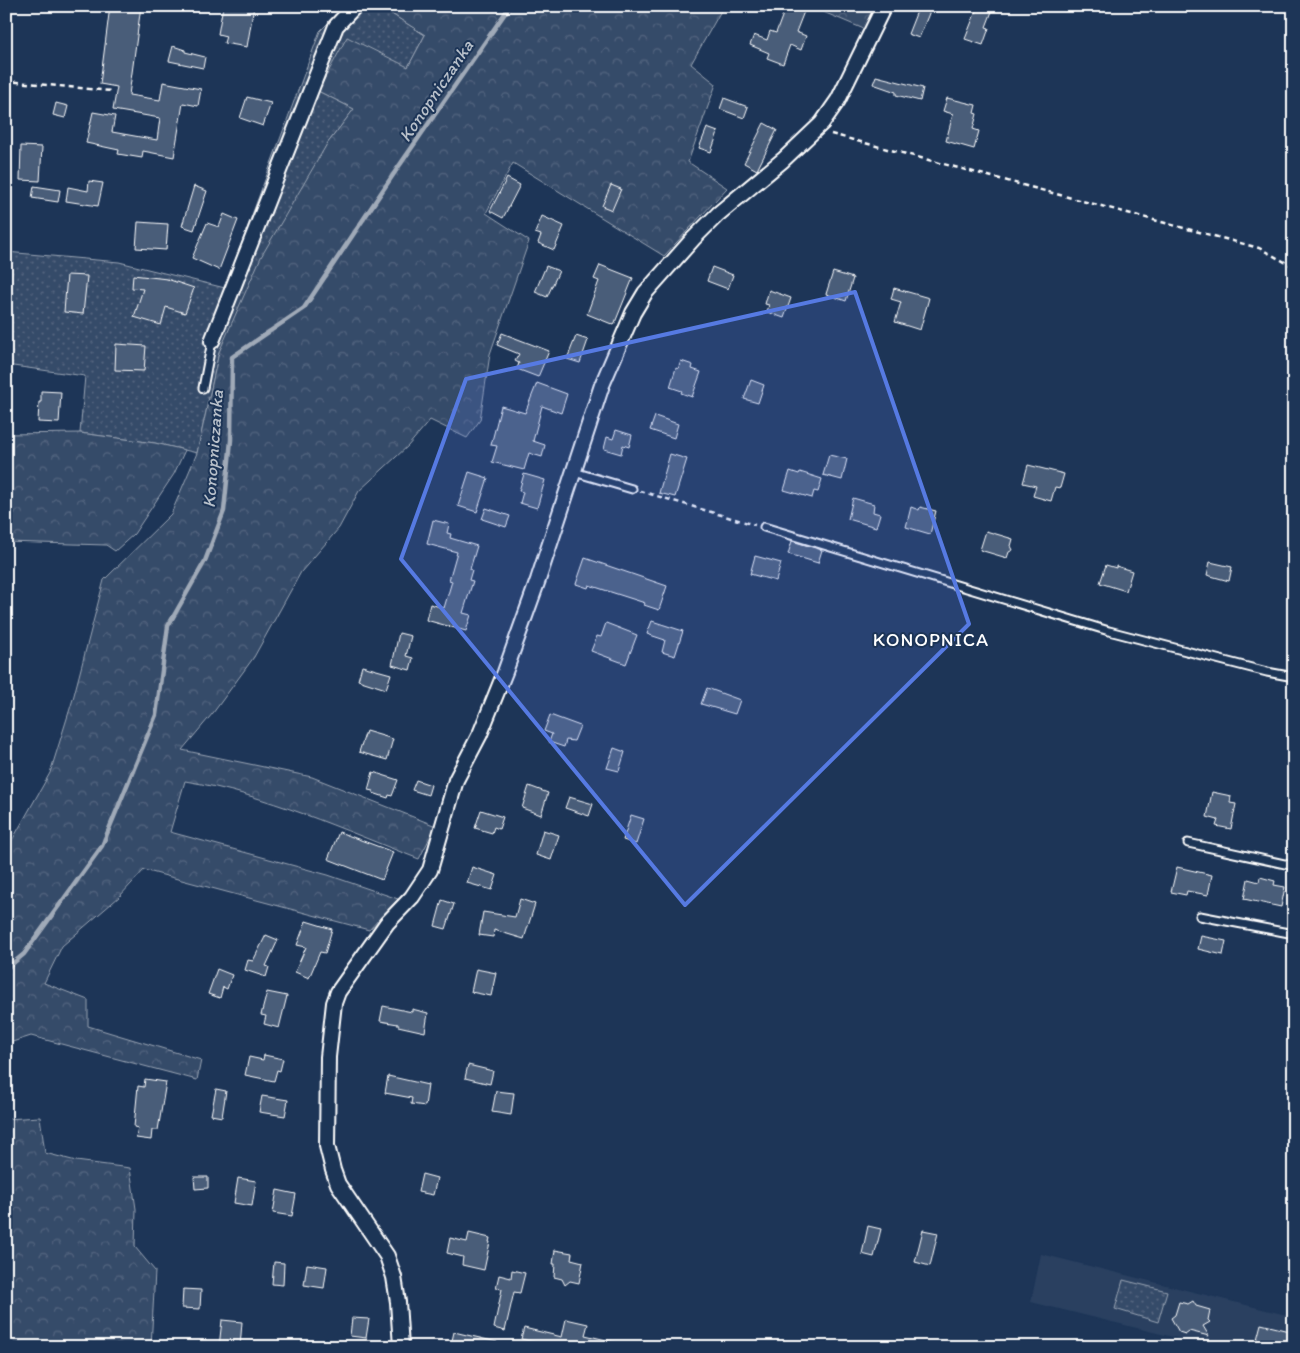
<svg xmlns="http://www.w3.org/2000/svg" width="1300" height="1353" font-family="Itim,sans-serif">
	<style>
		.built { fill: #2a4161 }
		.grass { fill: url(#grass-dots); stroke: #9aa5b4 }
		.forest { fill: url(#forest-crowns); stroke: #9aa5b4 }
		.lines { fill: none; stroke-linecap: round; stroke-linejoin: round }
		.stream { stroke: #a0aab8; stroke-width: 4.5 }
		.building { fill: #4a5d79; stroke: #fff }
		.service-casing { stroke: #fff; stroke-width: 11 }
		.minor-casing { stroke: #fff; stroke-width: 18 }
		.path { stroke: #fff; stroke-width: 2.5; stroke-dasharray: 5 4; stroke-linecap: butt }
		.service { stroke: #1d3557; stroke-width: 7 }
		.minor { stroke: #1d3557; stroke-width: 14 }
		.marked { fill: #567ae2; fill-opacity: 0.2; stroke: #567ae2; stroke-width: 4; stroke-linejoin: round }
		.labels { text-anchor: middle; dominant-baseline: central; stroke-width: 4; stroke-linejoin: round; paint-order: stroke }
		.water-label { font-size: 18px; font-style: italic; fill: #b8c0ca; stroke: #1d3557 }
		.quarter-label { font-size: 19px; letter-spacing: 1px; fill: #fff; stroke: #1d3557 }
	</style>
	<defs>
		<pattern id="grass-dots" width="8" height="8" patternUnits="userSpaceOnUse" patternTransform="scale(1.25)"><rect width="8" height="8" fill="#364b69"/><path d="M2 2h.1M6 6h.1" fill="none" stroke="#546680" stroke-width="1.8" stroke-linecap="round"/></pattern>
		<pattern id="forest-crowns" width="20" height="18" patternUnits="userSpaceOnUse" patternTransform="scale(1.25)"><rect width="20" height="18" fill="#364b69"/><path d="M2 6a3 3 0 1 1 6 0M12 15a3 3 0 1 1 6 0" fill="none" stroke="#546680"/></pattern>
	</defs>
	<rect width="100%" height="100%" fill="#1d3557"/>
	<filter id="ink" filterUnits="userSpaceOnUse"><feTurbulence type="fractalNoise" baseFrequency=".02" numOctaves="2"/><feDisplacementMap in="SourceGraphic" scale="10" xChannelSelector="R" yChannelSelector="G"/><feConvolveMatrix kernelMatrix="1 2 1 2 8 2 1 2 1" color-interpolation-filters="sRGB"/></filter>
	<g filter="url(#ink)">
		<path class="built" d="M 1041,1254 L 1294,1317 L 1294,1347 L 1214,1347 L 1031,1302 Z"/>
		<path class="grass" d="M 345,6 L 379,6 L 425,35 L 408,67 L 318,91 L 354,109 L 327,144 L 219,352 L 197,453 L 155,443 L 80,433 L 85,376 L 6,365 L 6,329 L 10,282 L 6,281 L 6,252 L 119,262 L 225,288 L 320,31 Z
			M 1123,1280 L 1167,1291 L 1158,1322 L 1115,1309 Z"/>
		<path class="forest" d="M 379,6 L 717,6 L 722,9 L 691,64 L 716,84 L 688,162 L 727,188 L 664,256 L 513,163 L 486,213 L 529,241 L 490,354 L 480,420 L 467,438 L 430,420 L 408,446 L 359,491 L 339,528 L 301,572 L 254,657 L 213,713 L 182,750 L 312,777 L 436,826 L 419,859 C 343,830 266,794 185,781 L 170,832 L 328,875 L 398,899 L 369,930 L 144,870 L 119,897 L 62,946 L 44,983 L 88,1000 L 88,1026 L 201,1060 L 197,1080 L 31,1036 L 6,1044 L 6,851 L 50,773 L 73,699 L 104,580 L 171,514 L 197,453 L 219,352 L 261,257 L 327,144 L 354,109 L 318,91 L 347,37 L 408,67 L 425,35 Z
			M 809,6 L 878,6 L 864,29 Z
			M 80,433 L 155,443 L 185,450 L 174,474 L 134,534 L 115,551 L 106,545 L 6,542 L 6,434 Z
			M 40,1117 L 45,1153 L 76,1161 L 130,1168 L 136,1209 L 135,1247 L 155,1271 L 151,1347 L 6,1347 L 6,1119 Z"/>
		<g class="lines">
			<path class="stream" d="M 6,969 L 24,954 L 102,846 L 156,715 L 168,626 L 205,561 L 224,511 L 231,440 L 232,357 L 304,308 L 397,169 L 510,6"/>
		</g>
		<path class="building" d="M 110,6 L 141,6 L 129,95 L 160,100 L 163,82 L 201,89 L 198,106 L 183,103 L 174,157 L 143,151 L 142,158 L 118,154 L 119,150 L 86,143 L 93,112 L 115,116 L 112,132 L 157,140 L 160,118 L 113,110 L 117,87 L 100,84 Z
			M 223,6 L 254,6 L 247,47 L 224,43 L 226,36 L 218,34 Z
			M 786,6 L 797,6 L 805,9 L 796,32 L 806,36 L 801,50 L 790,45 L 783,64 L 767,58 L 769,53 L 750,45 L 754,35 L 767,40 L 770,31 L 776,33 Z
			M 919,6 L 932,6 L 919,38 L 908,34 Z
			M 978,6 L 994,6 L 986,27 L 989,28 L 983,45 L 965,39 Z
			M 173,46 L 185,50 L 185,52 L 205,57 L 203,68 L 169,61 Z
			M 876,76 L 923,88 L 920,101 L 896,95 L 896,92 L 873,84 Z
			M 247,97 L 271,103 L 263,126 L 240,118 Z
			M 724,98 L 748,107 L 744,118 L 720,109 Z
			M 947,98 L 976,105 L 974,113 L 977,114 L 973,129 L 979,131 L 974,149 L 946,141 L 953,114 L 943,111 Z
			M 56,103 L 68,106 L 65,118 L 53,115 Z
			M 764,123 L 777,130 L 757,170 L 744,163 Z
			M 707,128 L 718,132 L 711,152 L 699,148 Z
			M 21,146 L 42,147 L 40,181 L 20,180 Z
			M 507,178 L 520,185 L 503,218 L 490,211 Z
			M 89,181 L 103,183 L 98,206 L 66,201 L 68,187 L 88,191 Z
			M 611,185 L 621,189 L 612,210 L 602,206 Z
			M 34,186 L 60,190 L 58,202 L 32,198 Z
			M 194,186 L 207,191 L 194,230 L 182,226 Z
			M 224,214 L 238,220 L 219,270 L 192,258 L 207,223 L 219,227 Z
			M 542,216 L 564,226 L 554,250 L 538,243 L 541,235 L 535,233 Z
			M 138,222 L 168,224 L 166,250 L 136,248 Z
			M 600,265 L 633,278 L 614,325 L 587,314 L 599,281 L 594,279 Z
			M 546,266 L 559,271 L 547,297 L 535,292 Z
			M 712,267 L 733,275 L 728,289 L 707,281 Z
			M 833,272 L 853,278 L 846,301 L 826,294 Z
			M 67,275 L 87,276 L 83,314 L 64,312 Z
			M 133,275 L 167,279 L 194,288 L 185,313 L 166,307 L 161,325 L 134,317 L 143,289 L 132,288 Z
			M 894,288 L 929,298 L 920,330 L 895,322 L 901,302 L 891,299 Z
			M 769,290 L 791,298 L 784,318 L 767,312 L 769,305 L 765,304 Z
			M 502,333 L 549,351 L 538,377 L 517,369 L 519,363 L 515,361 L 519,354 L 497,345 Z
			M 576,336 L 588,340 L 580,363 L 567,359 Z
			M 116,344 L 146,346 L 144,371 L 115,370 Z
			M 681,361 L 693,365 L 692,369 L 701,372 L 692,397 L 681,393 L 682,391 L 670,387 L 676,368 L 678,369 Z
			M 751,380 L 764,385 L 758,403 L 744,399 Z
			M 537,383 L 567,394 L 561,413 L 542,406 L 533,441 L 545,445 L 542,457 L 529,453 L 524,470 L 492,462 L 497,446 L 491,445 L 501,406 L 525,413 Z
			M 41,391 L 61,392 L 59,423 L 38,422 L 39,402 L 41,402 Z
			M 655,416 L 678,424 L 674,438 L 650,430 Z
			M 616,430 L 632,435 L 629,447 L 623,445 L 621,454 L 604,449 L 607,437 L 613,439 Z
			M 670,454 L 687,459 L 675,497 L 659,493 Z
			M 829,455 L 847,459 L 842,480 L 823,475 Z
			M 1028,465 L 1064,474 L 1060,488 L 1055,487 L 1051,501 L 1033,496 L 1036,486 L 1023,483 Z
			M 790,471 L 799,474 L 800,472 L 822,479 L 818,492 L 814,491 L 812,498 L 784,490 Z
			M 469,472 L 488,478 L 477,512 L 458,506 Z
			M 524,474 L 545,480 L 537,508 L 520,503 L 523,492 L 519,491 Z
			M 853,498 L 874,504 L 873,512 L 880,514 L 876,527 L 848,519 Z
			M 911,507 L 919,510 L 920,507 L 936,511 L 930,534 L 906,527 Z
			M 486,508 L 510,516 L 506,527 L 482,519 Z
			M 433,520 L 449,524 L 447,533 L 451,534 L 450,538 L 477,546 L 470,569 L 472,570 L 469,580 L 473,581 L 463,613 L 471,615 L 466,631 L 426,620 L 430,604 L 444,608 L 452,581 L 449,580 L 457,552 L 427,544 Z
			M 986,531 L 1013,539 L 1011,546 L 1013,550 L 1009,552 L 1007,558 L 980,550 Z
			M 792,541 L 822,550 L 818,563 L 788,554 Z
			M 755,556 L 781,563 L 776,581 L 750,574 Z
			M 585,558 L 667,586 L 659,610 L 644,605 L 645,603 L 589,585 L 588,588 L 576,584 Z
			M 1210,562 L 1232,567 L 1229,581 L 1207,575 Z
			M 1106,565 L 1116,568 L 1116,566 L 1132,571 L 1126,591 L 1100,583 Z
			M 652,621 L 683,631 L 675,656 L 662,652 L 665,640 L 647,634 Z
			M 606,623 L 637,635 L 626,664 L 591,651 L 597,636 L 601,637 Z
			M 399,633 L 411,636 L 406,656 L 413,658 L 410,670 L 392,665 Z
			M 362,666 L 391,674 L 386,689 L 358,680 Z
			M 707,688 L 740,700 L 735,714 L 701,704 Z
			M 550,715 L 580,726 L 574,741 L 566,740 L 564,747 L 549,742 L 552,734 L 544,731 Z
			M 366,731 L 393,739 L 387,760 L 359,752 Z
			M 614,748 L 625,752 L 619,771 L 607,768 Z
			M 373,772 L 398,780 L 392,796 L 389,795 L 388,798 L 373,793 L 373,791 L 368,790 Z
			M 416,780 L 431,785 L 428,795 L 412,790 Z
			M 529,786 L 548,793 L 541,815 L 522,808 Z
			M 1212,792 L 1231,796 L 1230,803 L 1236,804 L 1231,829 L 1216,826 L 1218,820 L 1207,817 Z
			M 569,797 L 593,804 L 589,816 L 565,808 Z
			M 481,810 L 503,817 L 499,829 L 494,827 L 492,833 L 475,828 Z
			M 631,815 L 644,819 L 636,844 L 623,840 Z
			M 543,830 L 559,835 L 551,860 L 536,855 Z
			M 339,832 L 393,852 L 382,880 L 328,859 Z
			M 472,867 L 497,875 L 492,890 L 467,883 Z
			M 1177,867 L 1212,875 L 1208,895 L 1187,891 L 1186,895 L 1171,892 Z
			M 1260,877 L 1275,881 L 1274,885 L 1285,887 L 1281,907 L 1244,899 L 1248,879 L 1259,882 Z
			M 520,899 L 535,904 L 524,939 L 494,930 L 493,937 L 479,935 L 483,912 L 515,917 Z
			M 442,900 L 454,904 L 446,929 L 435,926 Z
			M 306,921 L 332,929 L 325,953 L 320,952 L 309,978 L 295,972 L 306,947 L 297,945 Z
			M 266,935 L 278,940 L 266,966 L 269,967 L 266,977 L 245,970 L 248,960 L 253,961 Z
			M 1201,936 L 1226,941 L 1223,955 L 1198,949 Z
			M 217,969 L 232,975 L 227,989 L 223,987 L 220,998 L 208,994 Z
			M 476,969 L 496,973 L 491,996 L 471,992 Z
			M 267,992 L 287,996 L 279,1028 L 264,1024 L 266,1016 L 261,1015 Z
			M 383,1006 L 412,1012 L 412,1009 L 428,1013 L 425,1032 L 398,1026 L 398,1024 L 380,1021 Z
			M 264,1055 L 283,1059 L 280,1071 L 277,1070 L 274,1081 L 245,1075 L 249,1057 L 263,1060 Z
			M 468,1065 L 493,1071 L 490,1084 L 465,1078 Z
			M 388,1076 L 428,1085 L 425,1106 L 411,1104 L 412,1098 L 385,1093 Z
			M 145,1079 L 166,1082 L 158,1130 L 152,1130 L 151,1140 L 136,1138 L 138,1128 L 134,1127 L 138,1086 L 144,1087 Z
			M 216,1089 L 226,1091 L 222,1117 L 211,1115 Z
			M 496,1091 L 514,1093 L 511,1115 L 492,1112 Z
			M 262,1096 L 288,1100 L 285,1116 L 259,1112 Z
			M 422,1174 L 437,1178 L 433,1195 L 418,1192 Z
			M 194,1177 L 208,1177 L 208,1188 L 195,1189 Z
			M 238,1178 L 256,1181 L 252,1206 L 234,1203 Z
			M 277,1190 L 296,1194 L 292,1216 L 273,1213 Z
			M 868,1226 L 881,1229 L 874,1257 L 862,1254 Z
			M 923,1230 L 938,1233 L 930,1266 L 915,1262 Z
			M 469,1233 L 490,1238 L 489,1242 L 490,1242 L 484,1270 L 462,1265 L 463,1257 L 447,1253 L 450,1238 L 467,1242 Z
			M 555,1250 L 572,1253 L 571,1259 L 583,1262 L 579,1283 L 570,1281 L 565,1285 L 562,1279 L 554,1277 L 555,1264 L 553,1264 Z
			M 274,1262 L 284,1263 L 283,1285 L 272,1284 Z
			M 307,1264 L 327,1267 L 324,1288 L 304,1285 Z
			M 512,1270 L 525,1273 L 520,1293 L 514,1292 L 505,1331 L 494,1328 L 502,1289 L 496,1288 L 499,1275 L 511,1278 Z
			M 183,1289 L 201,1290 L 200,1309 L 182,1308 Z
			M 1193,1301 L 1196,1306 L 1210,1310 L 1208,1320 L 1210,1322 L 1203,1326 L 1209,1336 L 1189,1331 L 1185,1334 L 1179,1332 L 1171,1318 L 1175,1315 L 1179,1302 L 1188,1304 Z
			M 352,1318 L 369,1319 L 366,1338 L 350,1336 Z
			M 566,1319 L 588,1324 L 585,1335 L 615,1342 L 614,1347 L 555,1347 L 521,1339 L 524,1328 L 562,1337 Z
			M 222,1320 L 242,1322 L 240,1347 L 219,1347 Z
			M 1261,1324 L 1294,1332 L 1294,1347 L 1255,1347 Z
			M 454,1332 L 497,1342 L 497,1347 L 451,1345 Z"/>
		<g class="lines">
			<g class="service-casing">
				<path id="service" d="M 203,388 L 212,341
					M 574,472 L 632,489
					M 764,527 L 1109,631 L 1267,672 L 1294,677
					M 1188,843 L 1294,866
					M 1200,916 L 1294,934"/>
			</g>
			<g class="minor-casing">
				<path id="minor" d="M 212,341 L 336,26 L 355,6
					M 401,1347 L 398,1302 L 394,1277 L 387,1256 L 338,1184 L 333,1170 L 327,1146 L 328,1057 L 334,1003 L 338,992 L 387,923 L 412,897 L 430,870 L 456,780 L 480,734 L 505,672 L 538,580 L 602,385 L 633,313 L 645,293 L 693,239 L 718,214 L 783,160 L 822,123 L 838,100 L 884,6"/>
			</g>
			<path class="path" d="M 6,81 L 111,91
				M 831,134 L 1259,248 L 1294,267
				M 640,491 L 755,525"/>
			<use href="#service" class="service"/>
			<use href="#minor" class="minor"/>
		</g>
	</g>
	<path class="marked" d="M 855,292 L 969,624 L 685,905 L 401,559 L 466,379 Z"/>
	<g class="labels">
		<g class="water-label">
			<text transform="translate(436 91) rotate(-56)">Konopniczanka</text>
			<text transform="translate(213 449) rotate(-86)">Konopniczanka</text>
		</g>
		<g class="quarter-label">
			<text x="931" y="639">KONOPNICA</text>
		</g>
	</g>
	<rect width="1300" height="1353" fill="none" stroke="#1d3557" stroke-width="25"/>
	<rect x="12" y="12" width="1275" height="1328" fill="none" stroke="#fff" stroke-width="2" filter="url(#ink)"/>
</svg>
